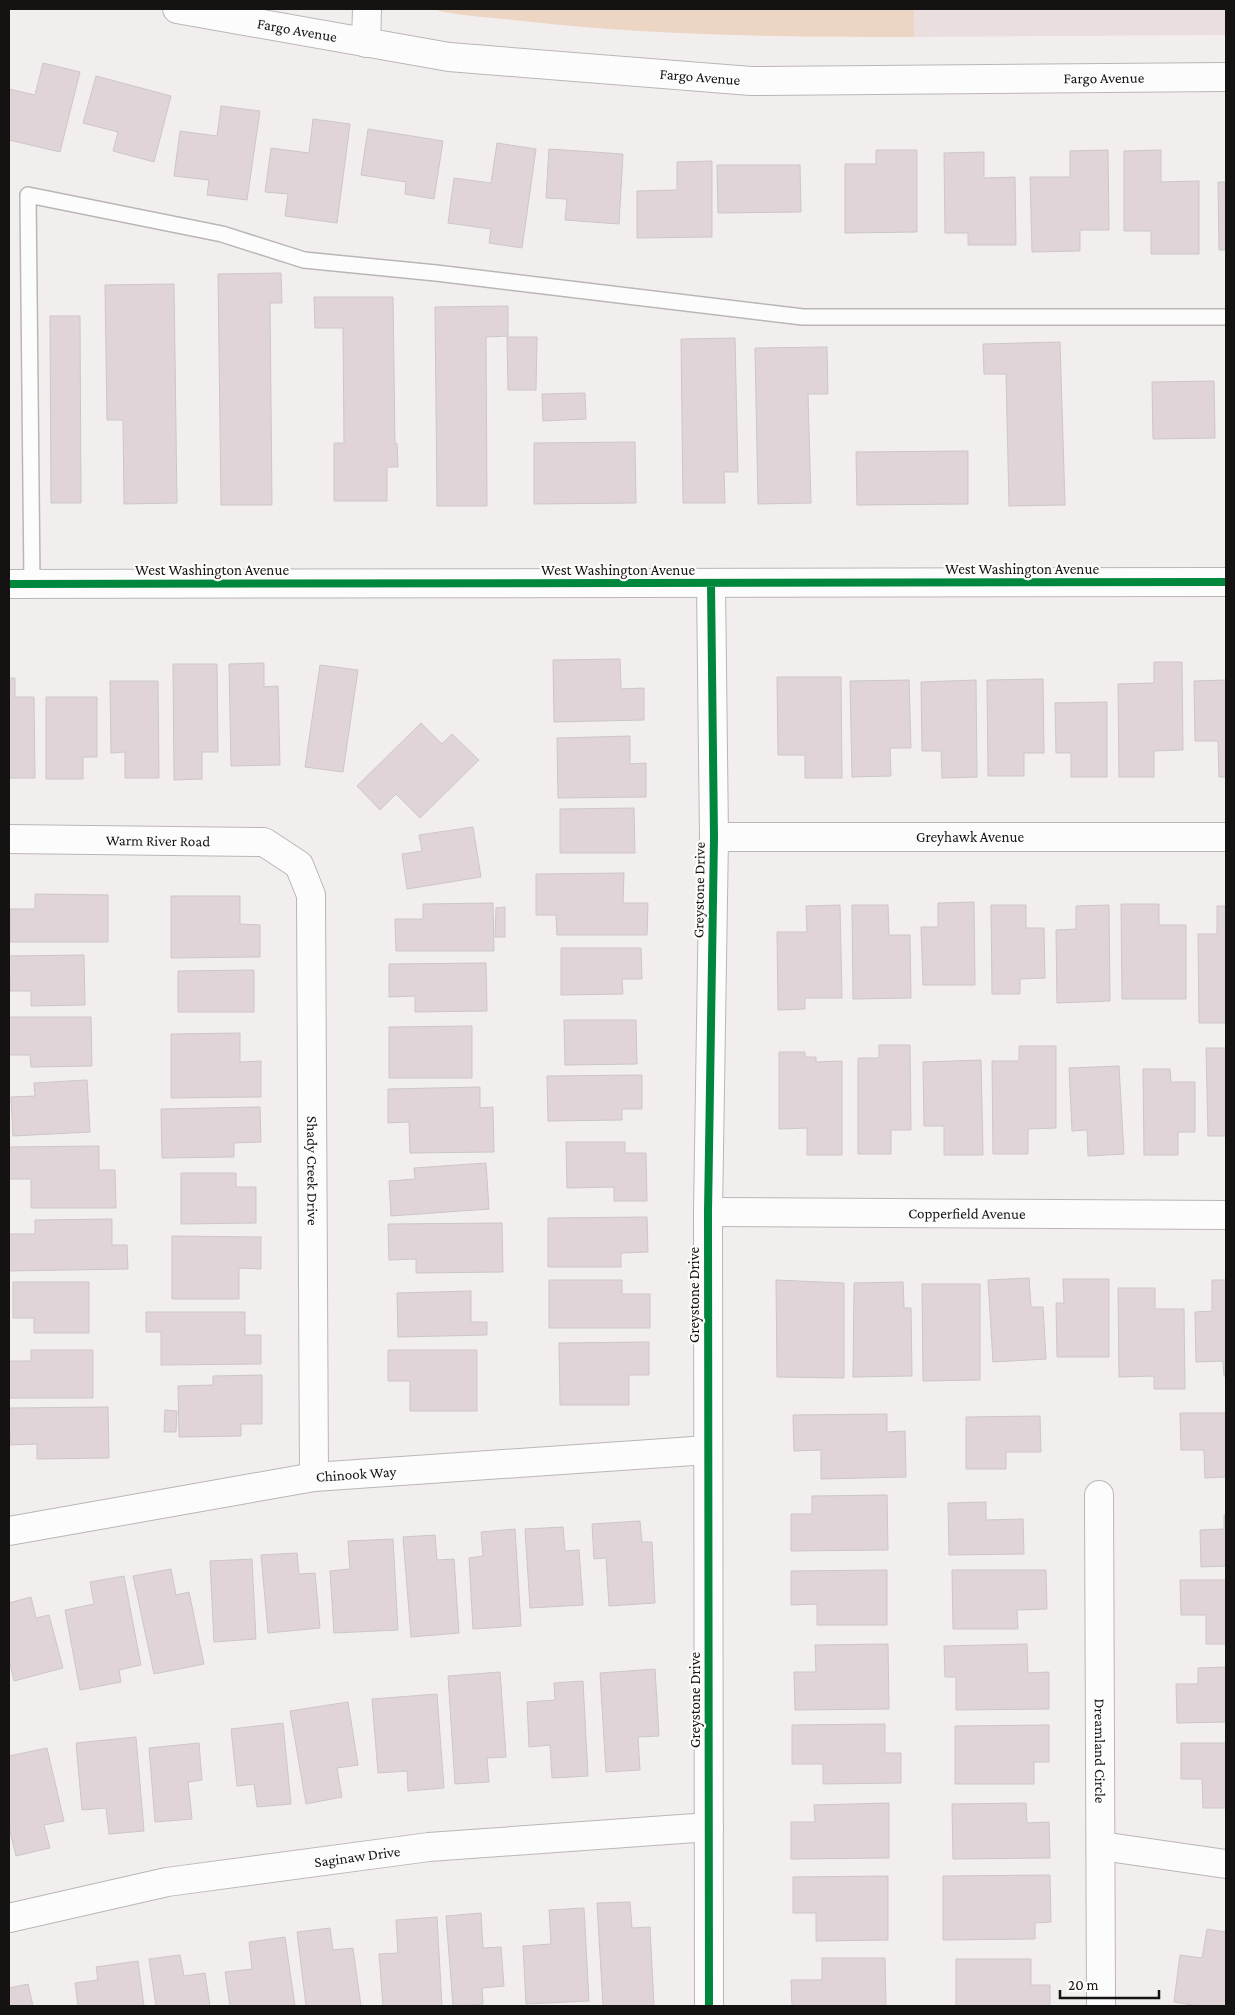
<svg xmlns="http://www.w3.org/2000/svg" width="1235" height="2015" font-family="'Crimson Pro',serif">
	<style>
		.built { fill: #eadedf }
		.green { fill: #edd5c4 }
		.building { fill: #e0d4d9; stroke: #cbc7c8 }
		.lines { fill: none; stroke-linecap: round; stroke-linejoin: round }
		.service-casing { stroke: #bab6b6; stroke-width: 18 }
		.minor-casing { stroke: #bab6b6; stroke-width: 30 }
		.secondary-casing { stroke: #bab6b6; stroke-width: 30 }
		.service { stroke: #fdfcfc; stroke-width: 15 }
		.minor { stroke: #fdfcfc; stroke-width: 28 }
		.secondary { stroke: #fdfcfc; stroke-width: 28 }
		.cycleway-casing { stroke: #fefbfb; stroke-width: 11 }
		.cycleway { stroke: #00873e; stroke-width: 8 }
		.labels { text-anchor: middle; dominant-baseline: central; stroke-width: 4.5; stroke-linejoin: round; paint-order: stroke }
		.street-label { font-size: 15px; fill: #151212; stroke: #fefbfb }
	</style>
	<rect width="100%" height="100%" fill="#f3eeee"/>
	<path class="built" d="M 914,9 L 1226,9 L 1226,35 L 914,37 Z"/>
	<path class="green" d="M 433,9 L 914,9 L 914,37 C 784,37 652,36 523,21 C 499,18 454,16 433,9 Z"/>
	<path class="building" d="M 43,63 L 80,72 L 60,152 L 9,140 L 9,89 L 35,95 Z
		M 96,76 L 171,96 L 154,162 L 113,151 L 118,132 L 83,123 Z
		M 221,106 L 260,111 L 247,200 L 207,195 L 209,180 L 174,176 L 180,131 L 217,136 Z
		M 313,119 L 350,124 L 337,223 L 285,216 L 288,194 L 265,192 L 271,148 L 309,153 Z
		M 368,129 L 443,141 L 434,199 L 405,194 L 406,182 L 361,175 Z
		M 497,143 L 536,149 L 522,248 L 489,243 L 491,229 L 448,223 L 454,178 L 491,183 Z
		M 549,149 L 623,154 L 619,224 L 565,220 L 567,199 L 546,198 Z
		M 876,150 L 917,150 L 917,232 L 845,233 L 845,164 L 876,164 Z
		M 1108,150 L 1109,230 L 1080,230 L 1080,251 L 1032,252 L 1030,177 L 1070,177 L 1070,151 Z
		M 1161,150 L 1161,182 L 1199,181 L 1199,254 L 1151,254 L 1151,231 L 1124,231 L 1124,151 Z
		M 984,152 L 984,178 L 1015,177 L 1016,245 L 968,245 L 968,233 L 945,233 L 944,153 Z
		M 712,161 L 712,237 L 637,238 L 637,191 L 677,190 L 677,162 Z
		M 717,165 L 800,165 L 801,212 L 718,213 Z
		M 1218,182 L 1226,182 L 1226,250 L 1219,250 Z
		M 281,273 L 282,303 L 270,303 L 272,505 L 221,505 L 218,274 Z
		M 174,284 L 177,503 L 124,504 L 123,420 L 107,420 L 105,285 Z
		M 314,297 L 393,297 L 395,444 L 397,443 L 398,467 L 387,467 L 387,501 L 334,501 L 334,443 L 344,443 L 343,328 L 315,328 Z
		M 508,306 L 508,336 L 486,337 L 487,506 L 437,506 L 435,307 Z
		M 50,316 L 80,316 L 81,503 L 51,503 Z
		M 507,337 L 537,337 L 536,390 L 508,390 Z
		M 735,338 L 738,472 L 724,472 L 725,503 L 683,503 L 681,339 Z
		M 1060,342 L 1065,505 L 1009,506 L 1006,374 L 984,374 L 983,344 Z
		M 827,347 L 828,394 L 808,394 L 811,503 L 758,504 L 755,348 Z
		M 1214,381 L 1215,438 L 1153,439 L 1152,382 Z
		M 585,393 L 586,419 L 543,421 L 542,394 Z
		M 635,442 L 636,503 L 534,504 L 534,443 Z
		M 968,451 L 968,504 L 857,505 L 856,452 Z
		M 620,659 L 621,689 L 644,688 L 644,720 L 554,722 L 553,660 Z
		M 1154,662 L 1182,662 L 1183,750 L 1154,751 L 1154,777 L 1119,777 L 1118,684 L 1154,683 Z
		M 264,663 L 264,687 L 278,686 L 280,765 L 231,766 L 229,664 Z
		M 173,664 L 217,664 L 218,752 L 202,752 L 202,779 L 174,780 Z
		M 320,665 L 358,670 L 343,772 L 305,767 Z
		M 777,677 L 841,677 L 842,778 L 805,778 L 805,755 L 778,755 Z
		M 9,678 L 15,678 L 15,697 L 34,697 L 35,778 L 9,778 Z
		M 1043,679 L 1044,753 L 1024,753 L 1024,776 L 988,776 L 987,680 Z
		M 909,680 L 911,748 L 890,748 L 891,776 L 852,777 L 850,681 Z
		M 976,680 L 977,777 L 942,778 L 941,751 L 922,751 L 921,682 Z
		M 1226,680 L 1226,777 L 1219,777 L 1218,741 L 1195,741 L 1194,681 Z
		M 110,681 L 158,681 L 159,778 L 125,778 L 125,752 L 111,753 Z
		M 46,697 L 97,697 L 97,757 L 83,757 L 83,779 L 46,779 Z
		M 1107,702 L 1107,777 L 1071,777 L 1071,753 L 1056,753 L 1055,703 Z
		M 421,723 L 442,744 L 452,734 L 479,760 L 420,818 L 396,794 L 380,810 L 357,786 Z
		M 630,736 L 630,764 L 646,763 L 646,797 L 558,798 L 557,738 Z
		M 634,808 L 635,853 L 560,853 L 560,809 Z
		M 473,827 L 481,877 L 407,889 L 402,854 L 422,851 L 419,835 Z
		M 624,873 L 623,903 L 648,903 L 647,935 L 557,935 L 556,915 L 536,915 L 536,874 Z
		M 35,894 L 108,895 L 108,942 L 10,942 L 10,909 L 35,909 Z
		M 171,896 L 240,896 L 240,924 L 260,925 L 260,957 L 171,958 Z
		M 974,902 L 975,985 L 923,985 L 921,927 L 938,927 L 938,903 Z
		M 493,903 L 494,951 L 396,951 L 395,919 L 423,919 L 423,904 Z
		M 1121,904 L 1159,904 L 1159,925 L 1186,925 L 1186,999 L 1122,999 Z
		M 840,905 L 842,998 L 805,998 L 805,1009 L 778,1010 L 777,932 L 807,932 L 806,906 Z
		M 852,905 L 888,905 L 889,935 L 910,935 L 911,998 L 853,999 Z
		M 991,905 L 1026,905 L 1026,928 L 1044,928 L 1045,978 L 1020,979 L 1020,994 L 992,994 Z
		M 1109,905 L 1110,1001 L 1057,1003 L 1056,930 L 1076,929 L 1076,906 Z
		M 1217,906 L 1226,906 L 1226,1023 L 1199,1023 L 1198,934 L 1217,934 Z
		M 505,907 L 505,937 L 495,937 L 496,908 Z
		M 561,948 L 641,948 L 642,979 L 622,979 L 623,994 L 561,995 Z
		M 84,955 L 85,1005 L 31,1006 L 31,991 L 10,991 L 9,956 Z
		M 486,963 L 487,1011 L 415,1012 L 415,996 L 389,997 L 389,964 Z
		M 254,970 L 254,1012 L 178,1012 L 178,971 Z
		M 9,1017 L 91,1017 L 92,1066 L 31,1067 L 30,1055 L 9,1055 Z
		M 564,1020 L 636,1020 L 637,1064 L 565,1065 Z
		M 472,1026 L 472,1078 L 389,1078 L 389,1027 Z
		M 240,1033 L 240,1062 L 261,1061 L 261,1097 L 171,1098 L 171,1034 Z
		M 879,1045 L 910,1045 L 911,1130 L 891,1130 L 891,1154 L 858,1154 L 858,1058 L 879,1058 Z
		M 1019,1046 L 1056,1046 L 1056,1128 L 1028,1129 L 1028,1154 L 993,1154 L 992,1061 L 1019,1061 Z
		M 1206,1048 L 1226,1048 L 1226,1136 L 1208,1136 Z
		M 779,1052 L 805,1052 L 805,1057 L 816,1057 L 816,1062 L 842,1061 L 842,1155 L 807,1155 L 807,1128 L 779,1129 Z
		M 981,1060 L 983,1155 L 944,1155 L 944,1126 L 924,1126 L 923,1062 Z
		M 1119,1066 L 1124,1154 L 1088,1156 L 1087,1130 L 1072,1131 L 1069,1068 Z
		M 1143,1069 L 1170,1069 L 1171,1082 L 1195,1082 L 1195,1132 L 1178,1132 L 1178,1155 L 1144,1155 Z
		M 642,1075 L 642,1109 L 622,1109 L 622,1120 L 548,1121 L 547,1076 Z
		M 87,1080 L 90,1132 L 13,1136 L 11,1097 L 35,1096 L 34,1083 Z
		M 480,1087 L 480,1108 L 493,1107 L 494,1152 L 410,1153 L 409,1122 L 388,1123 L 388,1089 Z
		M 260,1107 L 261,1142 L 234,1143 L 234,1157 L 162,1158 L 161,1109 Z
		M 566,1142 L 625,1142 L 625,1153 L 646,1153 L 647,1201 L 614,1201 L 614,1187 L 567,1188 Z
		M 99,1146 L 99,1170 L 115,1170 L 116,1208 L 31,1208 L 31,1179 L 9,1179 L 9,1147 Z
		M 486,1163 L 489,1209 L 391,1216 L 389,1181 L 415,1179 L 414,1168 Z
		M 181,1173 L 236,1173 L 236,1187 L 256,1187 L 256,1223 L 181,1224 Z
		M 647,1217 L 648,1252 L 621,1253 L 621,1267 L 548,1267 L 548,1218 Z
		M 112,1219 L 112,1245 L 127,1245 L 128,1269 L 9,1271 L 9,1234 L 35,1234 L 35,1220 Z
		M 502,1223 L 503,1272 L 416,1273 L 416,1259 L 389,1260 L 388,1224 Z
		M 172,1236 L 261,1237 L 261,1269 L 239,1268 L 239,1299 L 172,1299 Z
		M 1029,1278 L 1031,1307 L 1043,1307 L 1046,1359 L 993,1362 L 988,1280 Z
		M 1063,1279 L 1109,1279 L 1109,1357 L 1057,1357 L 1056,1303 L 1064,1303 Z
		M 549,1280 L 622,1280 L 622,1294 L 650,1294 L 650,1328 L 549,1328 Z
		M 776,1280 L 844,1283 L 844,1378 L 777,1377 Z
		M 1212,1280 L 1226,1280 L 1226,1376 L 1224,1376 L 1223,1361 L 1196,1362 L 1195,1312 L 1212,1311 Z
		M 13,1282 L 89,1282 L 89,1333 L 34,1333 L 34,1318 L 13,1318 Z
		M 903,1282 L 904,1308 L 911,1308 L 912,1376 L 853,1377 L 854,1283 Z
		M 922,1284 L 980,1284 L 980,1380 L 923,1381 Z
		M 1118,1288 L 1155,1288 L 1155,1309 L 1184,1309 L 1185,1389 L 1154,1389 L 1154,1376 L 1119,1377 Z
		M 471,1291 L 471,1322 L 487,1322 L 487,1335 L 398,1337 L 397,1293 Z
		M 146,1312 L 245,1312 L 245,1335 L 261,1335 L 261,1364 L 161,1365 L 161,1332 L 146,1332 Z
		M 649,1342 L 649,1375 L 629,1375 L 629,1405 L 560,1405 L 559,1343 Z
		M 31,1350 L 93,1350 L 93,1398 L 9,1398 L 9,1361 L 31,1361 Z
		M 388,1350 L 477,1350 L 477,1411 L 410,1411 L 410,1381 L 388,1381 Z
		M 262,1375 L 262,1424 L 241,1424 L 241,1436 L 179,1437 L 178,1386 L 213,1385 L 213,1376 Z
		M 108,1407 L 109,1458 L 37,1459 L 37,1444 L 10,1445 L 9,1408 Z
		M 165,1410 L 177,1411 L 176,1432 L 164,1432 Z
		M 1180,1413 L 1226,1413 L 1226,1477 L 1205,1478 L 1204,1450 L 1181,1450 Z
		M 887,1414 L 887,1432 L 905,1431 L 906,1477 L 821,1479 L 821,1450 L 794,1451 L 793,1415 Z
		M 1040,1416 L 1041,1452 L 1006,1452 L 1006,1469 L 966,1469 L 966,1417 Z
		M 887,1495 L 888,1550 L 791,1551 L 791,1514 L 812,1514 L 812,1496 Z
		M 986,1502 L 986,1520 L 1023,1519 L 1024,1554 L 949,1555 L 948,1503 Z
		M 1224,1515 L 1226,1515 L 1226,1566 L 1201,1567 L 1200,1530 L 1224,1529 Z
		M 640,1521 L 642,1542 L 652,1542 L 655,1603 L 609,1606 L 606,1558 L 594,1559 L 592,1524 Z
		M 563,1527 L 565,1551 L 579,1550 L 583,1605 L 530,1608 L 525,1529 Z
		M 515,1529 L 521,1626 L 473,1629 L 469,1558 L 483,1556 L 481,1532 Z
		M 435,1535 L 437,1560 L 454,1559 L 459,1633 L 411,1637 L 403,1537 Z
		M 393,1539 L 398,1630 L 334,1633 L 330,1571 L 350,1569 L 348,1541 Z
		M 297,1553 L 299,1574 L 315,1573 L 320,1628 L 268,1633 L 261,1555 Z
		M 252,1559 L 256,1639 L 214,1642 L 210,1561 Z
		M 171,1569 L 176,1595 L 189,1592 L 204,1664 L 154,1674 L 133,1576 Z
		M 887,1570 L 887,1625 L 817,1625 L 817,1604 L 791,1605 L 791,1571 Z
		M 952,1570 L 1046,1570 L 1047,1609 L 1017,1610 L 1018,1629 L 953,1629 Z
		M 124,1576 L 141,1665 L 119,1670 L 121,1682 L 80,1690 L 65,1610 L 94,1604 L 90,1582 Z
		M 1180,1580 L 1226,1580 L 1226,1644 L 1206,1644 L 1206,1615 L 1181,1615 Z
		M 31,1597 L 36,1618 L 49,1615 L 63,1668 L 14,1681 L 9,1660 L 9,1603 Z
		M 888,1644 L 889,1709 L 795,1710 L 794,1672 L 816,1672 L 815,1645 Z
		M 1027,1644 L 1028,1673 L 1049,1672 L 1049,1709 L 956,1710 L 956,1677 L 945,1677 L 944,1646 Z
		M 1226,1667 L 1226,1722 L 1177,1723 L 1176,1684 L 1198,1684 L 1198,1668 Z
		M 655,1669 L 659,1736 L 638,1737 L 640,1770 L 606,1772 L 600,1673 Z
		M 500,1672 L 506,1757 L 487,1758 L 489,1782 L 455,1784 L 448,1676 Z
		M 583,1681 L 588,1776 L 552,1778 L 550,1745 L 529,1747 L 527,1702 L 555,1700 L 554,1683 Z
		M 437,1694 L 444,1788 L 408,1791 L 407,1771 L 378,1773 L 372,1699 Z
		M 348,1702 L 358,1765 L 337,1768 L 342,1797 L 306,1804 L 290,1711 Z
		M 283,1723 L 291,1804 L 257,1807 L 254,1784 L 237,1786 L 231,1729 Z
		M 885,1724 L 885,1753 L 901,1753 L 901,1783 L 823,1784 L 823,1764 L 792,1764 L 792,1725 Z
		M 1049,1725 L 1049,1762 L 1034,1762 L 1034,1784 L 955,1784 L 955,1726 Z
		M 136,1737 L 144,1831 L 109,1834 L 106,1808 L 82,1810 L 76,1743 Z
		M 199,1743 L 202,1780 L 188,1782 L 192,1819 L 155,1822 L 149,1748 Z
		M 1181,1743 L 1226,1743 L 1226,1808 L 1203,1808 L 1202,1779 L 1181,1779 Z
		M 47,1748 L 64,1821 L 44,1825 L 50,1848 L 16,1856 L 9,1827 L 9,1756 Z
		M 889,1803 L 889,1858 L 791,1859 L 791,1822 L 815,1822 L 814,1805 Z
		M 1026,1803 L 1027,1823 L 1049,1822 L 1050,1858 L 953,1859 L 952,1804 Z
		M 1050,1875 L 1051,1922 L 1035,1923 L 1035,1939 L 943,1940 L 943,1876 Z
		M 888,1876 L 888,1940 L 816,1941 L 816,1913 L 793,1913 L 793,1877 Z
		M 630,1902 L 632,1928 L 650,1927 L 654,2006 L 603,2006 L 597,1903 Z
		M 584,1908 L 589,2001 L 526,2004 L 523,1946 L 551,1944 L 549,1910 Z
		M 481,1913 L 483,1948 L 501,1947 L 504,1986 L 482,1988 L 483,2004 L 453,2006 L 446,1916 Z
		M 437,1917 L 442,2006 L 383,2006 L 379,1954 L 398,1953 L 396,1920 Z
		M 330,1928 L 333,1950 L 353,1948 L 361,2006 L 306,2006 L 297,1932 Z
		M 1207,1929 L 1226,1932 L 1226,2006 L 1198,2006 L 1174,2002 L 1180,1955 L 1202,1958 Z
		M 285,1937 L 295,2006 L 230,2006 L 225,1972 L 252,1969 L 249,1942 Z
		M 180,1955 L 184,1976 L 205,1973 L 210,2006 L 156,2006 L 149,1959 Z
		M 822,1958 L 885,1958 L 886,2006 L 792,2006 L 791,1980 L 822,1980 Z
		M 956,1959 L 1031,1959 L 1031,1985 L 1050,1985 L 1050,2006 L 956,2006 Z
		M 138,1961 L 144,2006 L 78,2006 L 75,1983 L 98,1980 L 96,1967 Z
		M 28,1984 L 33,2006 L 9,2006 L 9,1988 Z"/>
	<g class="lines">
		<g class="service-casing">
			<path id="service" d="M 32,584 L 28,195 L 222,234 L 304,260 L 436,273 L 803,317 L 1226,317"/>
		</g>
		<g class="minor-casing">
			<g id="minor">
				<path id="s1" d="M 177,9 L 449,57 L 751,81 L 1226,77"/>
				<path d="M 366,43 L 367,9"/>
				<path id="s2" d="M 714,837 L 1226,837"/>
				<path id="s3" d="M 9,839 L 264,842 L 299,865 L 311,895 L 314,1477"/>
				<path id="s4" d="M 708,1212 L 1226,1215"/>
				<path id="s5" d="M 1099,1495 L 1101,2006"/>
				<path id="s6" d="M 9,1531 L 314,1477 L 708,1450"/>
				<path d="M 1101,1846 L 1226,1864"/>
				<path id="s7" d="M 9,1918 L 167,1882 L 429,1847 L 709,1827"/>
				<path d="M 709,2006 L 708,1212 L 714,837 L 711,584"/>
			</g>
		</g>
		<g class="secondary-casing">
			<path id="secondary" d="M 9,584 L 1226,582"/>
		</g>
		<use href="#service" class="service"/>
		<use href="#minor" class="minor"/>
		<use href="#secondary" class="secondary"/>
		<g class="cycleway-casing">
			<path id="cycleway" d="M 9,584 L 1226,582
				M 709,2006 L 708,1212 L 714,837 L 711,584"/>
		</g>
		<use href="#cycleway" class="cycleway"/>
	</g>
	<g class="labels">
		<g class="street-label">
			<text stroke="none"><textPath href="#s1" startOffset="122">Fargo Avenue</textPath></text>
			<text stroke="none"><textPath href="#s1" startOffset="528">Fargo Avenue</textPath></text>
			<text stroke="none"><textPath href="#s1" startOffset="932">Fargo Avenue</textPath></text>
			<text x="1022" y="569">West Washington Avenue</text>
			<text x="212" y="570">West Washington Avenue</text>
			<text x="618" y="570">West Washington Avenue</text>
			<text stroke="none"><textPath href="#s2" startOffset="256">Greyhawk Avenue</textPath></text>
			<text stroke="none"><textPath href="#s3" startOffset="149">Warm River Road</textPath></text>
			<text transform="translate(699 890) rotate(-89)">Greystone Drive</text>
			<text stroke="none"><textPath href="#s3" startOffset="605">Shady Creek Drive</textPath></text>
			<text stroke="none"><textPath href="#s4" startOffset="259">Copperfield Avenue</textPath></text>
			<text transform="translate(694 1295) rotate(-90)">Greystone Drive</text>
			<text stroke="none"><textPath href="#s6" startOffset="352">Chinook Way</textPath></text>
			<text transform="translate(695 1700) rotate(-90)">Greystone Drive</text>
			<text stroke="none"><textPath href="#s5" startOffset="256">Dreamland Circle</textPath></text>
			<text stroke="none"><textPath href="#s7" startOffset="354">Saginaw Drive</textPath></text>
		</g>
	</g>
	<rect width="1235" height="2015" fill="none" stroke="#151212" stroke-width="20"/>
	<path d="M1060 1990v8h99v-8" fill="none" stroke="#151212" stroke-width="2.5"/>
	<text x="1068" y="1990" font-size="15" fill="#151212" stroke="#fefbfb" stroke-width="4" paint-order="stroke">20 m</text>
</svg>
